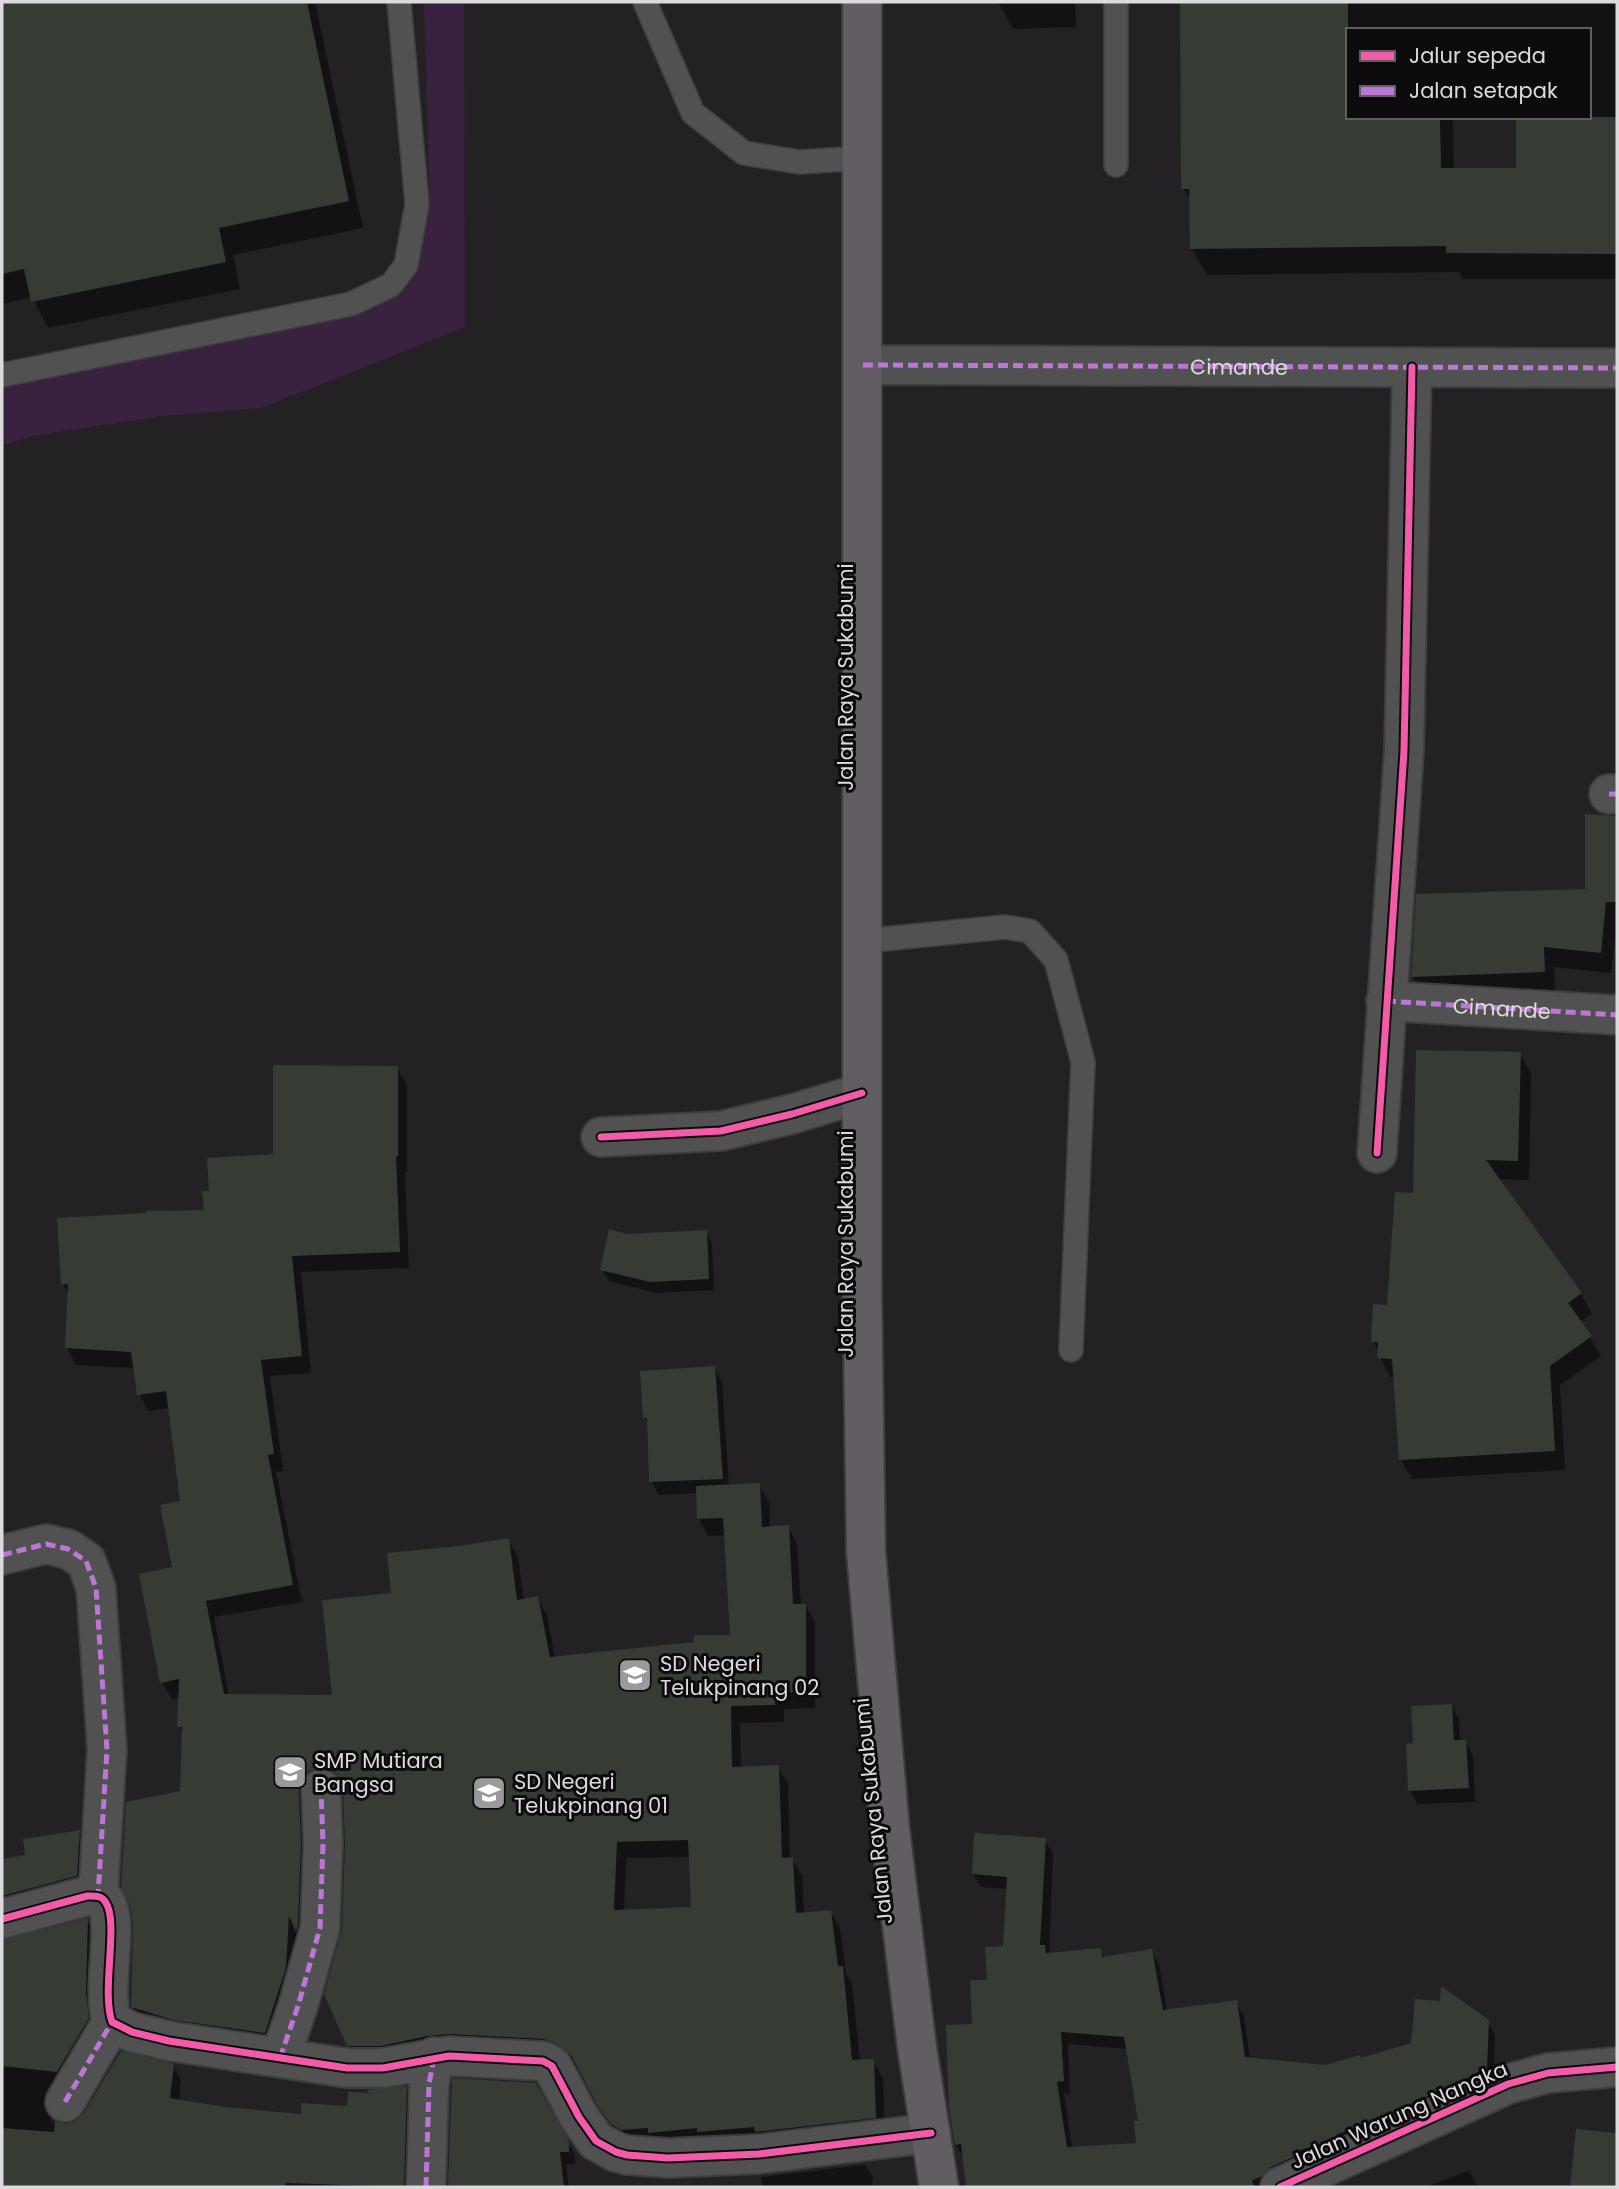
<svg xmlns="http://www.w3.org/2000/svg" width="1619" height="2189" font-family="Poppins,sans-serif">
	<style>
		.green { fill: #3a213f }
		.shadow { fill: #0007; fill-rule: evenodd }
		.building { fill: #363b34; fill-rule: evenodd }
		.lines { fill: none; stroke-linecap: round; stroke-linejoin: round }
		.service-casing { stroke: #3f3c3f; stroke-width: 26 }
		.minor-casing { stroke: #3f3c3f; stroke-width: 42 }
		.trunk-casing { stroke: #3f3c3f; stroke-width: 42 }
		.service { stroke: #525152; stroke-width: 23 }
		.minor { stroke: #525152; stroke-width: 38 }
		.trunk { stroke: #625c63; stroke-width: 38 }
		.quiet { stroke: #ba77d6; stroke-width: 5; stroke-dasharray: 10 5; stroke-linecap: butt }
		.cycleway-casing { stroke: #0d0b0d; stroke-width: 11 }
		.cycleway { stroke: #f35aa7; stroke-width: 7 }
		.labels { text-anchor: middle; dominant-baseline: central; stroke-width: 6; stroke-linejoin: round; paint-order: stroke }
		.street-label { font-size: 21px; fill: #dddadd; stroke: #0d0b0d }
		.poi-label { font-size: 21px; fill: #dddadd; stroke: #0d0b0d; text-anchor: start }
	</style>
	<rect width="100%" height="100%" fill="#242124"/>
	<path class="green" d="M 424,2 L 464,2 L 465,327 L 261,408 L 163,416 L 32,436 L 2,446 L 2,376 L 403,282 L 430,209 Z"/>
	<path class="shadow" d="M 2,2 L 315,2 L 363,228 L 233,255 L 240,289 L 48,328 L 32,297 L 2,304 Z
		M 998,2 L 1075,2 L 1076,27 L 1013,29 Z
		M 1182,2 L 1617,2 L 1617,279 L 1463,279 L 1459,272 L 1207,275 L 1192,249 L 1191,202 L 1183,188 ZM 1348,30 L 1589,30 L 1589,117 L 1518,170 L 1454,170 L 1453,117 L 1348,117 Z
		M 1587,816 L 1617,816 L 1617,922 L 1611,973 L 1554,967 L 1555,992 L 1424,997 L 1413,977 L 1587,890 Z
		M 1520,1054 L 1531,1073 L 1529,1180 L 1497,1179 L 1581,1294 L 1592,1314 L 1580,1322 L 1601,1356 L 1560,1385 L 1565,1470 L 1412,1479 L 1400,1459 L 1395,1378 L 1390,1377 L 1373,1341 L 1389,1307 L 1415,1195 Z
		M 397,1068 L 407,1085 L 407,1172 L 405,1172 L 409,1268 L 301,1272 L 311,1373 L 270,1376 L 283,1471 L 276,1472 L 302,1602 L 214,1617 L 229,1696 L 334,1696 L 392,1594 L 508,1540 L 518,1557 L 524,1601 L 537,1598 L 547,1615 L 555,1658 L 696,1643 L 732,1637 L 726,1535 L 708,1536 L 699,1519 L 698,1493 L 659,1495 L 651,1481 L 649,1424 L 645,1418 L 714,1368 L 722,1382 L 729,1486 L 759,1485 L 769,1502 L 770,1528 L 788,1527 L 797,1544 L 801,1605 L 805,1605 L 815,1622 L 815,1708 L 784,1709 L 784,1722 L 740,1723 L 741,1769 L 778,1767 L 788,1784 L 790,1859 L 792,1859 L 802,1876 L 804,1914 L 830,1911 L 840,1928 L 846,1974 L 852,1984 L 860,2062 L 873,2061 L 883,2078 L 885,2134 L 623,2141 L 610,2123 L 582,2072 L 564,2058 L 359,2062 L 349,2045 L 344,1929 L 347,1844 L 345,1788 L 331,1784 L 306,1946 L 298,1932 L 295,1986 L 275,2050 L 143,2024 L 133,2007 L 182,1793 L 184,1735 L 179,1726 L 180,1698 L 172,1699 L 162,1682 L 182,1503 L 170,1408 L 148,1411 L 139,1394 L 135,1368 L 76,1365 L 67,1348 L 69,1295 L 63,1284 L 205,1212 L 211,1192 L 274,1156 ZM 691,1857 L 693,1909 L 624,1911 L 626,1858 Z
		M 706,1231 L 712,1243 L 714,1290 L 657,1293 L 609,1281 L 602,1270 L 627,1235 Z
		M 1451,1705 L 1459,1719 L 1460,1742 L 1465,1742 L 1473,1755 L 1475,1802 L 1418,1804 L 1410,1791 L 1415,1745 Z
		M 79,1832 L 87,1846 L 85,1890 L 2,1914 L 2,1861 L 27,1857 Z
		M 1045,1840 L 1053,1853 L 1049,1954 L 1100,1950 L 1105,1958 L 1151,1951 L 1159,1964 L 1167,2011 L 1236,2002 L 1244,2016 L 1250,2060 L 1326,2067 L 1360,2060 L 1487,2021 L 1495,2035 L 1494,2083 L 1271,2187 L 968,2187 L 964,2159 L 956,2145 L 974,2026 L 989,1982 L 1005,1948 L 1008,1889 L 981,1887 L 973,1874 ZM 1068,2044 L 1128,2049 L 1140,2122 L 1138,2145 L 1072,2148 L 1064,2094 L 1070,2094 Z
		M 87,1920 L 95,1935 L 96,2034 L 54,2106 L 51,2118 L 52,2122 L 64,2126 L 77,2122 L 172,2065 L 181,2080 L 179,2101 L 255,2112 L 302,2116 L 349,2107 L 372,2095 L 406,2088 L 414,2102 L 412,2187 L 2,2187 L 2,1942 Z
		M 454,2080 L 535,2084 L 575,2155 L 575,2164 L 566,2164 L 569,2187 L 450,2187 Z
		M 865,2165 L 873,2177 L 872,2187 L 762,2187 L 761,2177 Z
		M 1469,2171 L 1478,2187 L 1425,2187 Z"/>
	<path class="building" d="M 2,2 L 307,2 L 349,201 L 219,228 L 226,262 L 31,302 L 24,269 L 2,274 Z
		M 1180,2 L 1348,2 L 1348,117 L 1440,117 L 1441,168 L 1516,168 L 1516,117 L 1617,117 L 1617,254 L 1446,253 L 1446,246 L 1190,249 L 1189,189 L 1181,189 Z
		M 1585,814 L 1617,816 L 1617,902 L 1606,902 L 1601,953 L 1544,947 L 1545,972 L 1411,977 L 1416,894 L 1585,889 Z
		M 1416,1050 L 1521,1052 L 1518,1161 L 1486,1160 L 1582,1293 L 1568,1303 L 1592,1336 L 1550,1366 L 1555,1451 L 1399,1460 L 1392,1359 L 1377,1358 L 1378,1342 L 1371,1342 L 1373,1304 L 1387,1305 L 1395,1192 L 1413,1193 Z
		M 273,1065 L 398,1066 L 398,1156 L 396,1156 L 400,1252 L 292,1256 L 302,1356 L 261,1360 L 274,1454 L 268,1455 L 293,1585 L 206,1601 L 224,1694 L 332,1695 L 322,1600 L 391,1593 L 387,1553 L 459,1546 L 509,1538 L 517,1600 L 538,1596 L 550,1657 L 694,1642 L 694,1635 L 730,1635 L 723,1518 L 697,1519 L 696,1486 L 760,1483 L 762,1527 L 789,1525 L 793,1604 L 806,1604 L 806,1692 L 775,1692 L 775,1705 L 731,1706 L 732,1767 L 779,1765 L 782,1858 L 793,1857 L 796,1913 L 831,1910 L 838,1966 L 843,1966 L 852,2060 L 874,2059 L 876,2118 L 755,2132 L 754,2127 L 697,2132 L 697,2128 L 648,2133 L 648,2128 L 621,2130 L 611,2124 L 598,2106 L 571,2055 L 553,2042 L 544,2039 L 450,2034 L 427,2036 L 381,2046 L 347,2046 L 324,1994 L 342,1929 L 345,1844 L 343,1788 L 339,1777 L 331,1769 L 321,1767 L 309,1771 L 301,1779 L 299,1789 L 301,1843 L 298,1925 L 296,1932 L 289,1916 L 286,1968 L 265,2033 L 173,2020 L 131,2007 L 133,1924 L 130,1905 L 121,1886 L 126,1802 L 180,1791 L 182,1727 L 177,1727 L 179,1679 L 160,1683 L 139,1574 L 172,1567 L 160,1505 L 180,1501 L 166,1391 L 137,1395 L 131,1352 L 65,1348 L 68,1284 L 61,1285 L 57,1218 L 146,1213 L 146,1211 L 204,1210 L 202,1191 L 209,1191 L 207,1158 L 273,1154 ZM 688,1840 L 691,1907 L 614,1910 L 617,1842 Z
		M 609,1229 L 627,1234 L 707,1230 L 709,1279 L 650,1282 L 600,1270 Z
		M 715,1366 L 723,1479 L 649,1482 L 647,1418 L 643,1418 L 640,1371 Z
		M 1452,1704 L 1454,1740 L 1466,1740 L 1469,1788 L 1408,1791 L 1406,1744 L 1413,1743 L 1411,1706 Z
		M 80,1830 L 77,1876 L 2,1896 L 2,1859 L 25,1855 L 23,1839 Z
		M 974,1833 L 1046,1838 L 1040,1945 L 1045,1945 L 1046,1953 L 1101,1948 L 1102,1957 L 1152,1949 L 1163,2010 L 1237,2000 L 1245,2057 L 1325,2065 L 1360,2055 L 1361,2058 L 1411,2043 L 1415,1999 L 1440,2001 L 1441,1986 L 1489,2020 L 1487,2069 L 1360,2127 L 1337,2134 L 1338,2137 L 1326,2142 L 1298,2151 L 1299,2154 L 1271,2167 L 1261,2177 L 1252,2180 L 1254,2187 L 966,2187 L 961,2144 L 955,2145 L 949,2109 L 946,2025 L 972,2024 L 970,1980 L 987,1980 L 985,1947 L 1003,1946 L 1007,1877 L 972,1874 ZM 1061,2032 L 1124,2037 L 1138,2121 L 1134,2121 L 1136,2143 L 1067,2147 L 1057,2082 L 1064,2081 Z
		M 88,1918 L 86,1993 L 89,2018 L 57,2072 L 2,2066 L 2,1940 Z
		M 121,2051 L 174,2064 L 170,2098 L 225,2107 L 301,2114 L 301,2103 L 347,2106 L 348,2092 L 369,2093 L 367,2090 L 407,2086 L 404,2187 L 286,2183 L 285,2187 L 2,2187 L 2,2128 L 54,2132 L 55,2121 L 66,2124 L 76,2121 L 84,2113 Z
		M 452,2078 L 536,2083 L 569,2141 L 569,2152 L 560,2152 L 564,2187 L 448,2187 Z
		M 1576,2129 L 1617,2133 L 1617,2187 L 1570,2187 Z"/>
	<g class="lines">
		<g class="service-casing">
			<path id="service" d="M 645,2 L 693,113 L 744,153 L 799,162 L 863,158
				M 1116,2 L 1116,165
				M 2,375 L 351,304 L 391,285 L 406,265 L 417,204 L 399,2
				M 863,941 L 1005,927 L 1030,931 L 1056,960 L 1083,1062 L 1071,1350"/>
		</g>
		<g class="minor-casing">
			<path id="minor" d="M 863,365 L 1617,368
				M 1609,794 L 1617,794
				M 1386,1001 L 1617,1015
				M 601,1137 L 721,1131 L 792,1114 L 862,1093
				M 1377,1153 L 1404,751 L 1412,367
				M 2,1555 L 46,1544 L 68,1549 L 86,1561 L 96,1588 L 107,1750 L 98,1896
				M 2,1919 L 87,1896 C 95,1896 102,1895 106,1903 C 119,1923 101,1991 112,2022 L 132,2032 L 169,2041 L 347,2068 L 383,2068 L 449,2056 L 543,2061 L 552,2066 L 579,2117 L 596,2141 L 616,2152 L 627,2155 L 668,2158 L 759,2154 L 931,2133
				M 280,2058 L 298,2006 L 320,1928 L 323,1843 L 321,1789
				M 65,2102 L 112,2022
				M 426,2187 L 429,2084 L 434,2057
				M 1280,2187 L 1508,2084 L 1548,2073 L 1617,2067"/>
		</g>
		<g class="trunk-casing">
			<path id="trunk" d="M 862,2 L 862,1281 L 866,1552 L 890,1829 L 917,2048 L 939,2187"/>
		</g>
		<use href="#service" class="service"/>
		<use href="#minor" class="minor"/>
		<use href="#trunk" class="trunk"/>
		<g class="quiet">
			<path id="s1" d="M 863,365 L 1617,368"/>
			<path d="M 1609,794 L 1617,794"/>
			<path id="s2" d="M 1386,1001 L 1617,1015"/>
			<path d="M 2,1555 L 46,1544 L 68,1549 L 86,1561 L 96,1588 L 107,1750 L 98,1896"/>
			<path d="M 280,2058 L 298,2006 L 320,1928 L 323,1843 L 321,1789"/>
			<path d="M 65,2102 L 112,2022"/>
			<path d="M 426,2187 L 429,2084 L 434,2057"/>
		</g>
		<g class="cycleway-casing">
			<path id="cycleway" d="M 601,1137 L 721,1131 L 792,1114 L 862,1093
				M 1377,1153 L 1404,751 L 1412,367
				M 2,1919 L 87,1896 C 95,1896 102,1895 106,1903 C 119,1923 101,1991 112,2022 L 132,2032 L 169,2041 L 347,2068 L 383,2068 L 449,2056 L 543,2061 L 552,2066 L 579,2117 L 596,2141 L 616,2152 L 627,2155 L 668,2158 L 759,2154 L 931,2133
				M 1280,2187 L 1508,2084 L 1548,2073 L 1617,2067"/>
		</g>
		<use href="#cycleway" class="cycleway"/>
	</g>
	<defs>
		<g id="school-square" transform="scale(1.75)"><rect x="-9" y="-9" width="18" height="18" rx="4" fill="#9c999c" stroke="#0d0b0d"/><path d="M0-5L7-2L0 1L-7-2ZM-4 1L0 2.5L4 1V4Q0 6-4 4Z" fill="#fff"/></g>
	</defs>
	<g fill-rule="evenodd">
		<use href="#school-square" x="635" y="1675"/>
		<use href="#school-square" x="290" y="1772"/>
		<use href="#school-square" x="489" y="1793"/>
	</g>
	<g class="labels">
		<g class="street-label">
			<text stroke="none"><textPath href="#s1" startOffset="376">Cimande</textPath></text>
			<text transform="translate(845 677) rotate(-90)">Jalan Raya Sukabumi</text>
			<text stroke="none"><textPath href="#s2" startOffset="116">Cimande</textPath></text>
			<text transform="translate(845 1244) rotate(-90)">Jalan Raya Sukabumi</text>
			<text transform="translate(873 1811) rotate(-96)">Jalan Raya Sukabumi</text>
			<text transform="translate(1399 2115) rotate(-24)">Jalan Warung Nangka</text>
		</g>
		<g class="poi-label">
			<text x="660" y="1663">SD Negeri<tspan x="660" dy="24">Telukpinang 02</tspan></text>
			<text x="314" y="1760">SMP Mutiara<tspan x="314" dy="24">Bangsa</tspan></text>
			<text x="514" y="1781">SD Negeri<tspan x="514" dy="24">Telukpinang 01</tspan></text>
		</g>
	</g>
	<rect width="1619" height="2189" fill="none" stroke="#dddadd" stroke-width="7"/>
	<rect x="1346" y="28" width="245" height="91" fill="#0d0b0d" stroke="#605e60" stroke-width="2"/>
	<rect x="1360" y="51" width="35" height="10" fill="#f35aa7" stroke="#605e60" stroke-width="2"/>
	<text x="1409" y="63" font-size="21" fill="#dddadd">Jalur sepeda</text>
	<rect x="1360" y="86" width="35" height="10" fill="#ba77d6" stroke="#605e60" stroke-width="2"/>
	<text x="1409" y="98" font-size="21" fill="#dddadd">Jalan setapak</text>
</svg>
